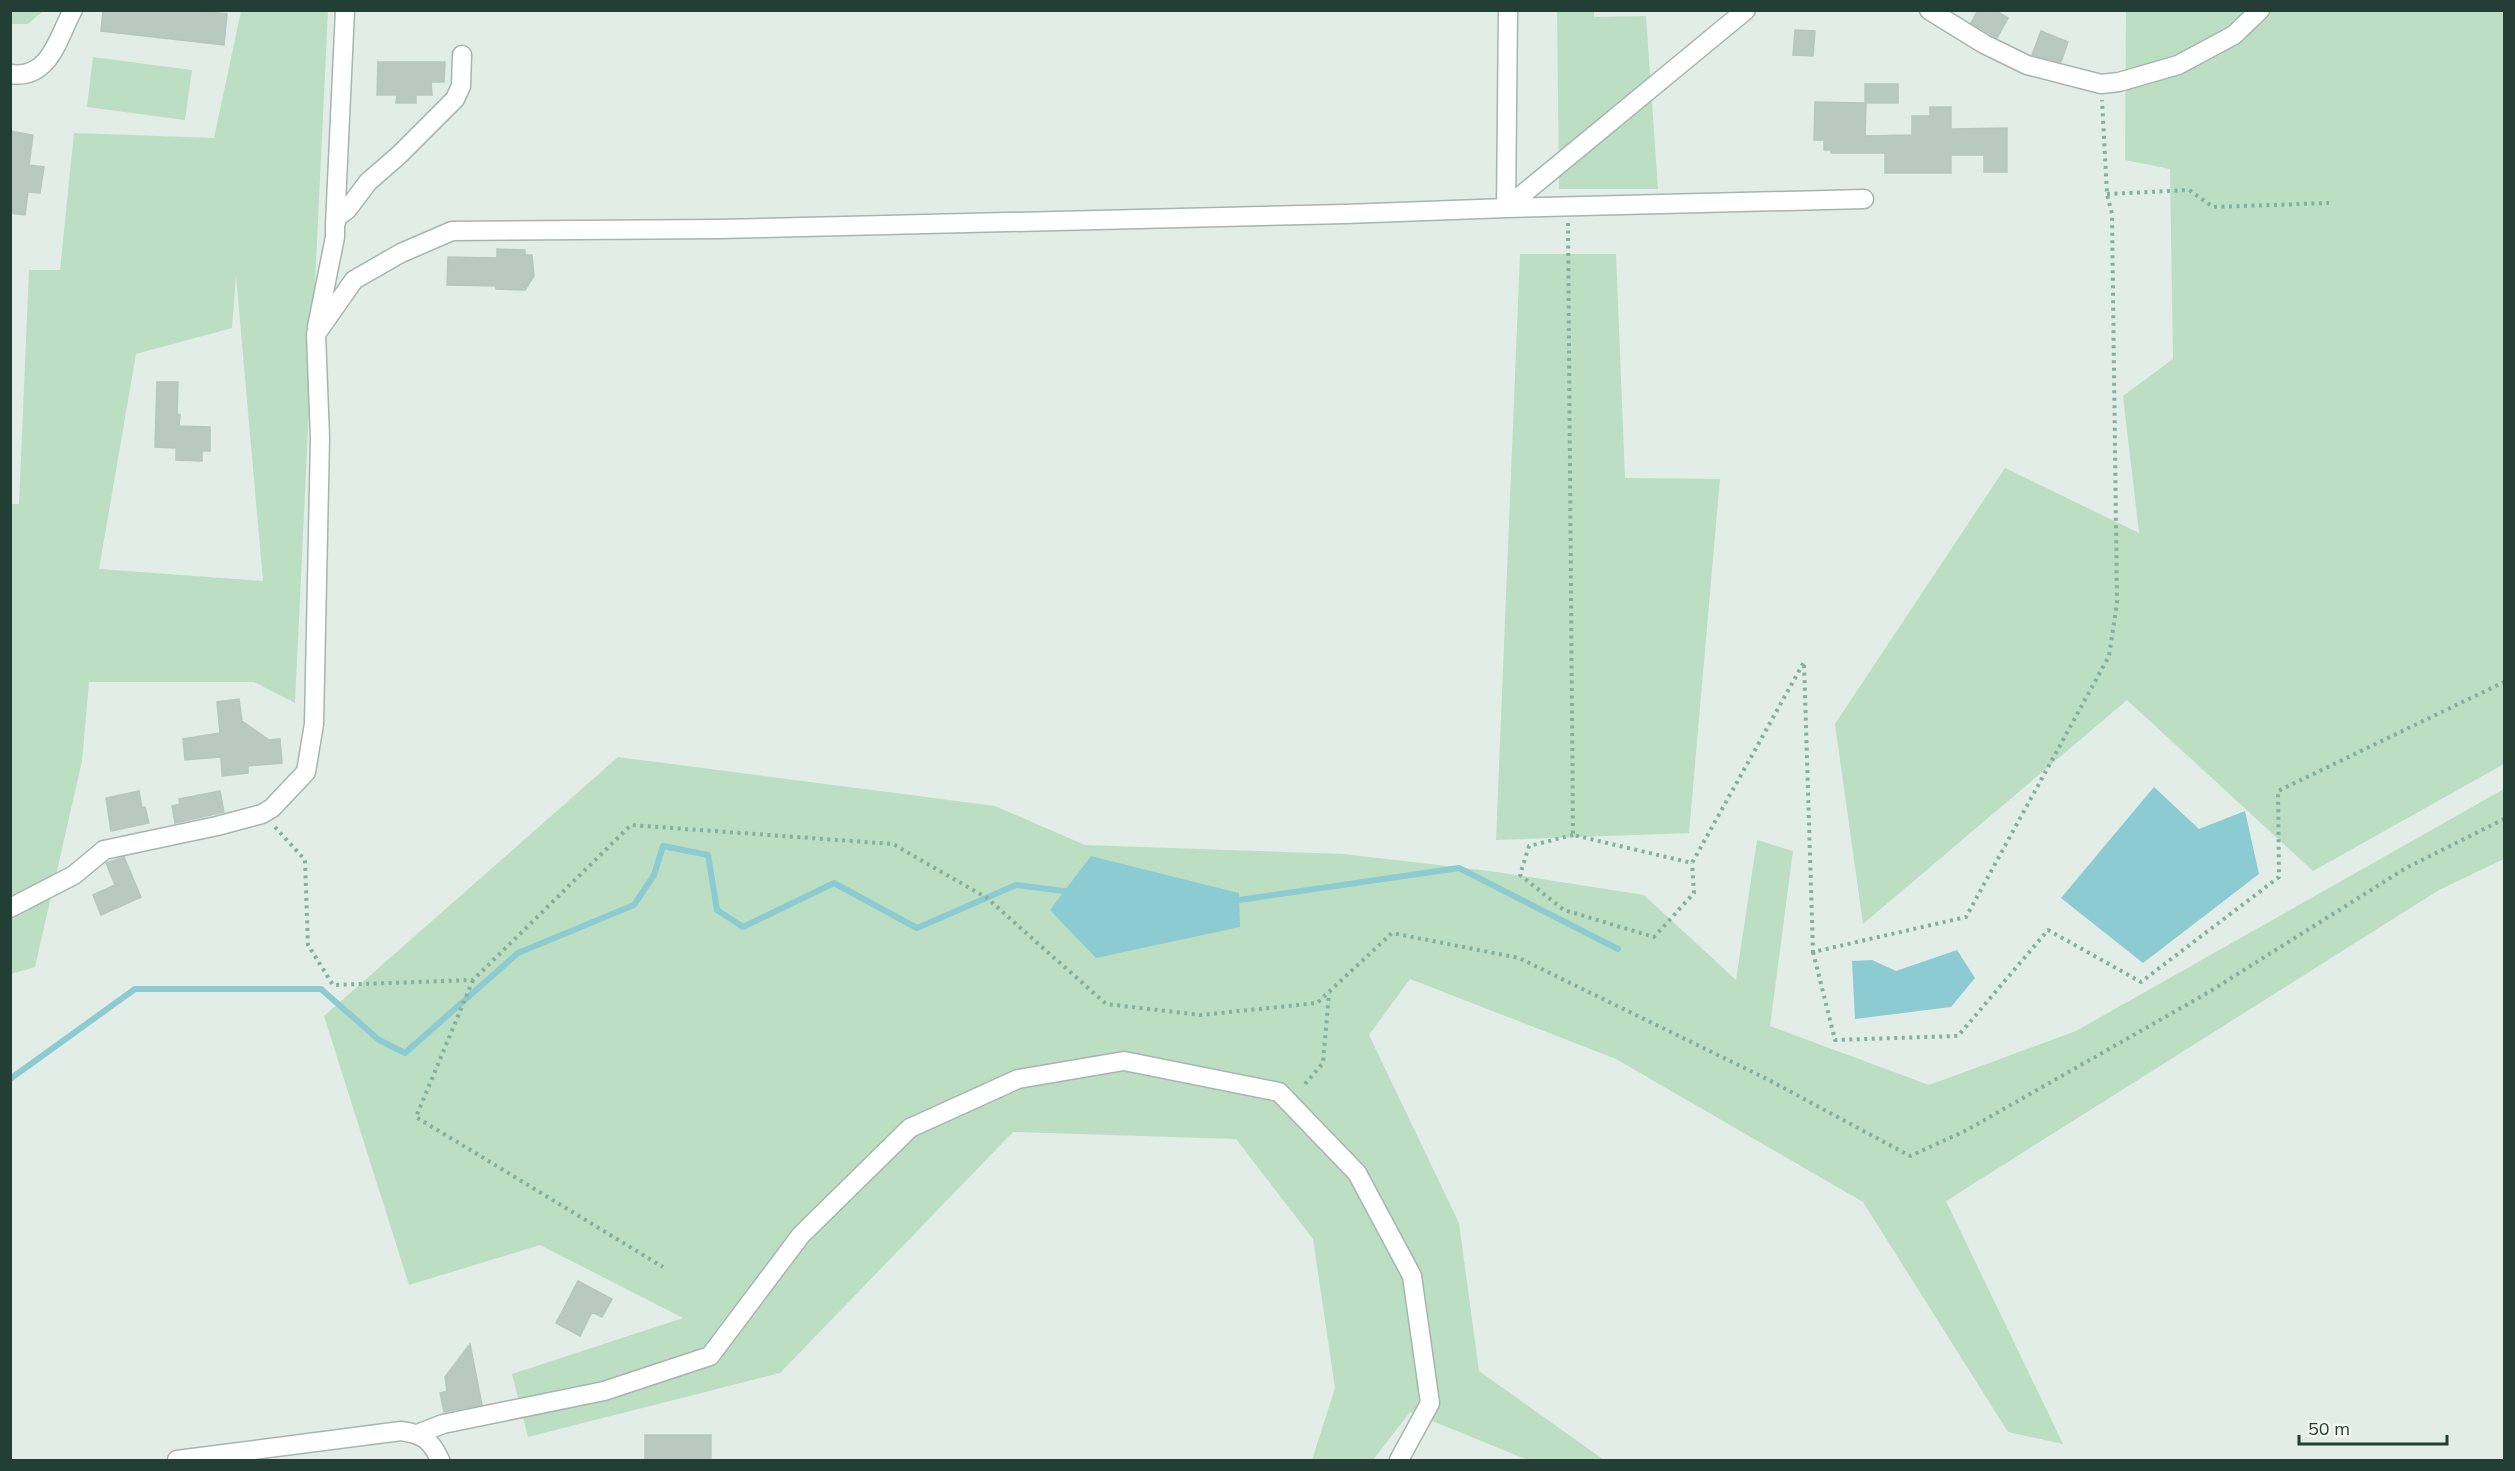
<svg xmlns="http://www.w3.org/2000/svg" width="2515" height="1471" font-family="Mulish,sans-serif">
	<style>
		.green { fill: #bcdec3; fill-rule: evenodd }
		.water { fill: #8ccbd1 }
		.lines { fill: none; stroke-linecap: round; stroke-linejoin: round }
		.stream { stroke: #8ccbd1; stroke-width: 6 }
		.building { fill: #b9c8c1; stroke: #b6c7be; stroke-width: 1.5 }
		.minor-casing { stroke: #a6b5af; stroke-width: 21 }
		.path { stroke: #84b09f; stroke-width: 4; stroke-dasharray: 3 4.5; stroke-linecap: butt }
		.minor { stroke: #fff; stroke-width: 18 }
	</style>
	<rect width="100%" height="100%" fill="#e3ede8"/>
	<path class="green" d="M 11,10 L 43,10 L 43,11 L 28,24 L 11,24 Z
		M 241,11 L 328,11 L 295,703 L 254,682 L 89,682 L 82,761 L 35,967 L 11,974 L 10,504 L 19,504 L 29,270 L 60,270 L 74,133 L 214,138 ZM 236,276 L 263,581 L 99,569 L 136,354 L 232,328 Z
		M 1557,11 L 1594,11 L 1594,17 L 1646,16 L 1658,189 L 1559,189 Z
		M 2126,11 L 2504,11 L 2504,764 L 2313,871 L 2127,700 L 1863,924 L 1835,724 L 2005,468 L 2139,533 L 2123,396 L 2173,359 L 2170,169 L 2125,160 Z
		M 93,57 L 192,70 L 185,120 L 87,107 Z
		M 1520,254 L 1616,254 L 1625,478 L 1720,479 L 1689,833 L 1496,840 Z
		M 618,757 L 995,806 L 1085,845 L 1344,854 L 1490,871 L 1644,895 L 1736,980 L 1757,840 L 1793,851 L 1770,1026 L 1929,1085 L 2076,1031 L 2504,789 L 2504,859 L 2439,890 L 1946,1201 L 2063,1444 L 2008,1432 L 1863,1202 L 1616,1059 L 1410,979 L 1369,1035 L 1459,1223 L 1479,1371 L 1604,1460 L 1528,1460 L 1410,1412 L 1373,1460 L 1312,1460 L 1335,1388 L 1313,1239 L 1236,1139 L 1013,1132 L 780,1373 L 528,1437 L 512,1374 L 683,1318 L 540,1245 L 409,1285 L 324,1016 Z"/>
	<path class="water" d="M 2154,787 L 2199,829 L 2245,811 L 2259,874 L 2143,963 L 2061,898 Z
		M 1091,856 L 1239,893 L 1240,927 L 1096,958 L 1050,910 Z
		M 1957,950 L 1975,978 L 1951,1007 L 1855,1019 L 1852,961 L 1872,960 L 1896,971 Z"/>
	<g class="lines">
		<path class="stream" d="M 1232,901 L 1459,868 L 1618,949
			M 10,1079 L 135,989 L 321,989 L 379,1040 L 405,1053 L 518,953 L 634,905 L 654,875 L 663,846 L 708,855 L 717,910 L 743,927 L 834,883 L 917,928 L 1016,885 L 1072,892"/>
	</g>
	<path class="building" d="M 103,10 L 193,10 L 227,14 L 224,45 L 101,31 Z
		M 1978,10 L 1995,10 L 2008,18 L 1997,38 L 1971,23 Z
		M 1795,30 L 1815,31 L 1813,56 L 1793,55 Z
		M 2041,31 L 2068,42 L 2061,62 L 2032,55 Z
		M 378,62 L 445,62 L 444,82 L 431,82 L 432,95 L 416,95 L 416,103 L 396,103 L 397,95 L 377,95 Z
		M 1865,84 L 1898,84 L 1898,103 L 1866,103 L 1865,136 L 1912,135 L 1912,116 L 1930,116 L 1930,107 L 1951,107 L 1951,129 L 2007,128 L 2007,172 L 1984,172 L 1984,155 L 1951,155 L 1951,173 L 1885,173 L 1885,153 L 1831,153 L 1831,150 L 1824,150 L 1824,140 L 1814,140 L 1815,102 L 1865,103 Z
		M 10,131 L 33,135 L 29,165 L 44,167 L 40,193 L 28,192 L 25,215 L 10,213 Z
		M 497,249 L 525,250 L 525,255 L 532,255 L 534,276 L 525,290 L 496,289 L 496,286 L 447,285 L 448,257 L 497,258 Z
		M 157,382 L 178,382 L 177,414 L 180,415 L 179,426 L 210,427 L 210,451 L 202,451 L 202,461 L 176,460 L 176,448 L 155,447 Z
		M 239,699 L 242,721 L 269,740 L 280,739 L 282,763 L 248,766 L 248,773 L 222,776 L 221,757 L 185,760 L 183,739 L 220,733 L 217,702 Z
		M 139,791 L 142,808 L 145,807 L 149,823 L 111,831 L 106,798 Z
		M 220,791 L 224,812 L 175,823 L 172,806 L 180,804 L 179,799 Z
		M 124,857 L 141,897 L 101,915 L 93,895 L 115,885 L 106,863 Z
		M 578,1281 L 612,1299 L 602,1317 L 592,1312 L 580,1336 L 556,1323 Z
		M 470,1344 L 482,1405 L 444,1412 L 440,1393 L 447,1391 L 445,1377 Z
		M 645,1435 L 711,1435 L 711,1461 L 645,1461 Z"/>
	<g class="lines">
		<g class="minor-casing">
			<path id="minor" d="M 1929,10 L 1984,44 L 2027,65 L 2101,84 L 2119,82 L 2178,65 L 2234,35 L 2260,10
				M 10,74 C 50,80 58,37 73,10
				M 1506,208 L 1864,199
				M 1506,208 L 1746,10
				M 335,225 L 345,10
				M 317,327 L 335,237 L 335,225 L 338,216 L 347,210 L 368,182 L 399,155 L 455,99 L 461,86 L 462,55
				M 10,908 L 74,875 L 104,850 L 217,826 L 262,814 L 272,808 L 306,772 L 314,724 L 320,438 L 316,334 L 354,280 L 401,253 L 452,231 L 719,229 L 1345,214 L 1506,208 L 1508,10
				M 420,1433 L 443,1424 L 604,1391 L 710,1356 L 801,1235 L 910,1128 L 1018,1079 L 1124,1061 L 1279,1092 L 1357,1173 L 1412,1276 L 1430,1403 L 1399,1460
				M 177,1460 L 401,1431 C 423,1434 431,1440 440,1460"/>
		</g>
		<path class="path" d="M 2107,194 L 2189,190 L 2213,207 L 2329,203
			M 1568,223 L 1573,835 L 1692,863 L 1804,662 L 1813,952 L 1966,917 L 2109,656 L 2117,603 L 2112,214 L 2107,194 L 2102,100
			M 275,827 L 305,860 L 308,945 L 333,985 L 473,980 L 631,825 L 893,844 L 987,898 L 1106,1004 L 1201,1015 L 1317,1003 L 1392,933 L 1519,958 L 1767,1079 L 1910,1156 L 1965,1131 L 2209,992 L 2406,868 L 2504,819
			M 1573,835 L 1529,846 L 1520,875 L 1564,910 L 1654,937 L 1694,893 L 1692,863
			M 1813,952 L 1835,1040 L 1958,1036 L 2048,930 L 2141,982 L 2279,877 L 2278,791 L 2504,682
			M 473,980 L 416,1117 L 663,1267
			M 1305,1084 L 1323,1063 L 1329,993"/>
		<use href="#minor" class="minor"/>
	</g>
	<rect width="2515" height="1471" fill="none" stroke="#233e35" stroke-width="24"/>
	<path d="M2299 1435v9h148v-9" fill="none" stroke="#233e35" stroke-width="3"/>
	<text x="2308" y="1435" font-size="18" fill="#233e35" stroke="#f4f9f6" stroke-width="4.5" paint-order="stroke">50 m</text>
</svg>
